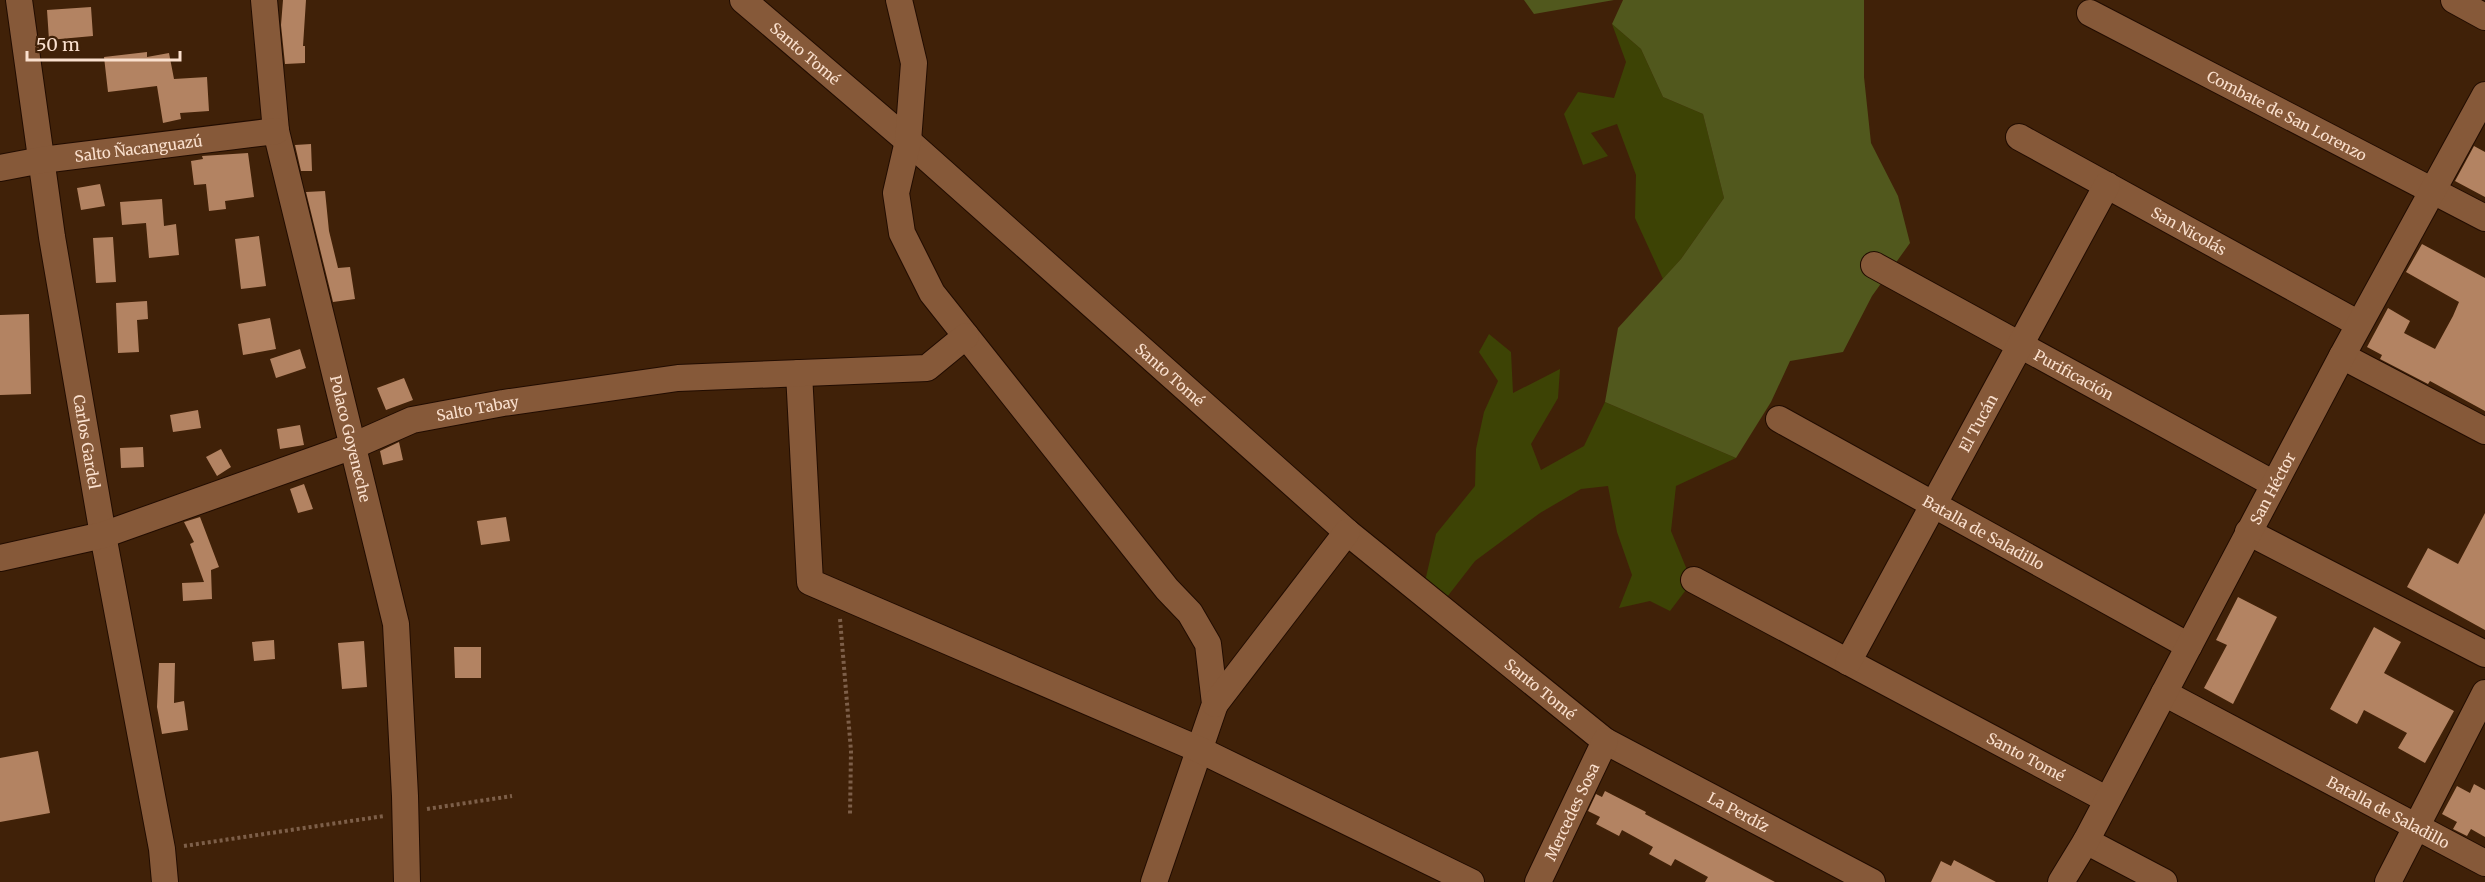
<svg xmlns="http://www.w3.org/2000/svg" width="2485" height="882" font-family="Merriweather,serif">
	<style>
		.green { fill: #3d4305 }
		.forest { fill: #51581d }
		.building { fill: #b38362 }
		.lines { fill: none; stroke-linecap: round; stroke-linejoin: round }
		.minor-casing { stroke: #210c00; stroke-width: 28 }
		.path { stroke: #7d5f49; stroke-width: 4; stroke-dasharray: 3 3; stroke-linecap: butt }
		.minor { stroke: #865939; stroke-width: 26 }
		.labels { text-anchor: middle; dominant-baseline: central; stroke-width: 6; stroke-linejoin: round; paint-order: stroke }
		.street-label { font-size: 15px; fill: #fae0ce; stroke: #402108 }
	</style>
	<rect width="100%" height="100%" fill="#402108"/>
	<path class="green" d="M 1612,24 L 1641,49 L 1663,97 L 1703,114 L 1724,198 L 1681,259 L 1663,279 L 1635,218 L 1636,175 L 1617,124 L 1591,133 L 1608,156 L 1583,165 L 1564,114 L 1578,92 L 1614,98 L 1626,62 Z
		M 1489,334 L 1511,352 L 1513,393 L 1560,369 L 1558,398 L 1531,444 L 1541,470 L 1584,446 L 1605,402 L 1736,458 L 1676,486 L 1671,531 L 1692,582 L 1670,611 L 1650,601 L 1619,608 L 1632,575 L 1617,532 L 1608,486 L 1581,489 L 1540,513 L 1475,561 L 1447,597 L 1423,590 L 1436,534 L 1475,486 L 1476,449 L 1484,412 L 1498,381 L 1479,352 Z"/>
	<path class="forest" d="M 1524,0 L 1614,0 L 1534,14 Z
		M 1623,0 L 1864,0 L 1864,77 L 1871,143 L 1898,196 L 1910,243 L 1872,296 L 1843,352 L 1790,361 L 1771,402 L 1736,458 L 1605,402 L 1618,328 L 1681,259 L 1724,198 L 1703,114 L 1663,97 L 1641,49 L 1612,24 Z"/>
	<path class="building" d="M 283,0 L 306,0 L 303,46 L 305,46 L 305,63 L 285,64 L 281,25 Z
		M 91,7 L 93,36 L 49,40 L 47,10 Z
		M 147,52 L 147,57 L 169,53 L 174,79 L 207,77 L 209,111 L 180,113 L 181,119 L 163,123 L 157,86 L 108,92 L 104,57 Z
		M 311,144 L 312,171 L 301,171 L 295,145 Z
		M 2474,146 L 2485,152 L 2485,197 L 2455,181 Z
		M 248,153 L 254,197 L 225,201 L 226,209 L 209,211 L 206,184 L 194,185 L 191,161 L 203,159 L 202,156 Z
		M 100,184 L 105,206 L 81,210 L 77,188 Z
		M 325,191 L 329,231 L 338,268 L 350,267 L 355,299 L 333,302 L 306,192 Z
		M 162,199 L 164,226 L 176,224 L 179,255 L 149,258 L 146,223 L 122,225 L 120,202 Z
		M 259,236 L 266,286 L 241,289 L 235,239 Z
		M 113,237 L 116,282 L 96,283 L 93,238 Z
		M 2422,244 L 2485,278 L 2485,411 L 2430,381 L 2428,384 L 2380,359 L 2382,355 L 2367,347 L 2388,308 L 2410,321 L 2404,333 L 2435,349 L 2453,316 L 2459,302 L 2406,272 Z
		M 147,301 L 148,319 L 137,320 L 139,352 L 118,353 L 116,303 Z
		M 29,314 L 31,394 L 0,395 L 0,315 Z
		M 270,318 L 276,349 L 243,355 L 238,324 Z
		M 300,349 L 306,368 L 276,378 L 270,359 Z
		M 404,378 L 413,400 L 386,410 L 377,388 Z
		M 198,410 L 201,428 L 173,432 L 170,415 Z
		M 300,425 L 304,445 L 280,449 L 277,429 Z
		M 399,442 L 403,460 L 383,465 L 380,451 Z
		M 143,447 L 144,467 L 121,468 L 120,448 Z
		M 221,449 L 231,467 L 217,476 L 206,457 Z
		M 304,484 L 313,509 L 298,513 L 290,489 Z
		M 2485,513 L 2485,630 L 2407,587 L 2428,548 L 2458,564 Z
		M 200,517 L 219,567 L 211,570 L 212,599 L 183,601 L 182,583 L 204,582 L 190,544 L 194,542 L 184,522 Z
		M 506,517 L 510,541 L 481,545 L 477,521 Z
		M 2238,597 L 2277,617 L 2233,704 L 2204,688 L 2227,645 L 2216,640 Z
		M 2374,627 L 2401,642 L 2384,673 L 2454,711 L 2425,763 L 2398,748 L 2407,733 L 2364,710 L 2357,724 L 2330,709 Z
		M 274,640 L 275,659 L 254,661 L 252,642 Z
		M 364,641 L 367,687 L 342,689 L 338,643 Z
		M 454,647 L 481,647 L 481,678 L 455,678 Z
		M 159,663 L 175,663 L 174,703 L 184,701 L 188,730 L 162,734 L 157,707 Z
		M 38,751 L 50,813 L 0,822 L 0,758 Z
		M 2474,784 L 2485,790 L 2485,837 L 2471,829 L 2467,836 L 2453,829 L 2457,822 L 2442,814 L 2457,786 L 2470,793 Z
		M 1605,791 L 1646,812 L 1645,814 L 1775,882 L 1705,882 L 1708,877 L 1675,859 L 1671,866 L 1649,854 L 1653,847 L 1622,830 L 1619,836 L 1596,824 L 1600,817 L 1588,811 L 1596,794 L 1602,797 Z
		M 1954,860 L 1996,882 L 1931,882 L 1941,861 L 1951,866 Z"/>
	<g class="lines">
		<g class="minor-casing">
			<g id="minor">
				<path id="s1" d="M 19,0 L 52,237 L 103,535 L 162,849 L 165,882"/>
				<path id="s2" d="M 264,0 L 276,131 L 396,624 L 405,796 L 407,882"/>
				<path id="s3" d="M 743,0 L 908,141 L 1347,532 L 1605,741 L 1872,882"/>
				<path d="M 899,0 L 914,63 L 908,141 L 896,193 L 902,233 L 932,293 L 1167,589 L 1190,613 L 1208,644 L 1215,704 L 1154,882"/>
				<path d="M 2454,0 L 2485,17"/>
				<path id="s4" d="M 2090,13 L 2485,218"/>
				<path id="s5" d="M 2019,137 L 2359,324"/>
				<path id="s6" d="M 0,168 L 42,160 L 276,131"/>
				<path id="s7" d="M 1874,265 L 2274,484"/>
				<path d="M 2342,356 L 2485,431"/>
				<path d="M 799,373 L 810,582 L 1198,749 L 1471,882"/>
				<path id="s8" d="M 1779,419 L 2189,646"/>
				<path d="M 2248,532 L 2485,654"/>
				<path id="s9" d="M 0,558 L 103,535 L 353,446 L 412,420 L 503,403 L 678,378 L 927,368 L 966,336"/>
				<path id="s10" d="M 1694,580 L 2106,799"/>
				<path id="s11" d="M 1848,662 L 2107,185"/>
				<path id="s12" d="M 2164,693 L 2485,863"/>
				<path d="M 1215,704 L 1347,532"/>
				<path d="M 2086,841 L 2164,882"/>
				<path id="s13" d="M 1538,882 L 1605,741"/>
				<path id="s14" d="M 2061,882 L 2086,841 L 2342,356 L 2485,95"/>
				<path d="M 2388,882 L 2485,693"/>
			</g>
		</g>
		<path class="path" d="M 840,619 L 851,751 L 850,815
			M 427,809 L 512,796
			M 184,846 L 384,816"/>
		<use href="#minor" class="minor"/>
	</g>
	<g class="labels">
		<g class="street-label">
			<text stroke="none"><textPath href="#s3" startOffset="82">Santo Tomé</textPath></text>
			<text stroke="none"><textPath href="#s4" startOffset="222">Combate de San Lorenzo</textPath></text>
			<text stroke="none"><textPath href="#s6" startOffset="140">Salto Ñacanguazú</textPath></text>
			<text stroke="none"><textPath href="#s5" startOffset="194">San Nicolás</textPath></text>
			<text stroke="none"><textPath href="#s3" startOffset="568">Santo Tomé</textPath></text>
			<text stroke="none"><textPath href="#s7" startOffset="228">Purificación</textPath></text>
			<text stroke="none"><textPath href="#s9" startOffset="502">Salto Tabay</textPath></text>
			<text stroke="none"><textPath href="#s11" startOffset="272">El Tucán</textPath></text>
			<text stroke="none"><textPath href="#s2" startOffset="448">Polaco Goyeneche</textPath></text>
			<text stroke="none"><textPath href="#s1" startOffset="447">Carlos Gardel</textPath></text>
			<text stroke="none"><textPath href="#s14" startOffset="447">San Héctor</textPath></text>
			<text stroke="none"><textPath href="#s8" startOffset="234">Batalla de Saladillo</textPath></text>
			<text stroke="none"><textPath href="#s3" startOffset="1054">Santo Tomé</textPath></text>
			<text stroke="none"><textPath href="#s10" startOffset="376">Santo Tomé</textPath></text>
			<text stroke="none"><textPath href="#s13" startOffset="78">Mercedes Sosa</textPath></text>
			<text stroke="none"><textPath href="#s3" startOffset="1288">La Perdíz</textPath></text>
			<text stroke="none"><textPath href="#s12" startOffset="254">Batalla de Saladillo</textPath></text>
		</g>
	</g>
	<path d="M27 51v9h153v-9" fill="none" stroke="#fae0ce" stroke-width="3"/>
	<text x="36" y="51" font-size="18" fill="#fae0ce" stroke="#402108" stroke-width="4.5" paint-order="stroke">50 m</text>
</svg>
